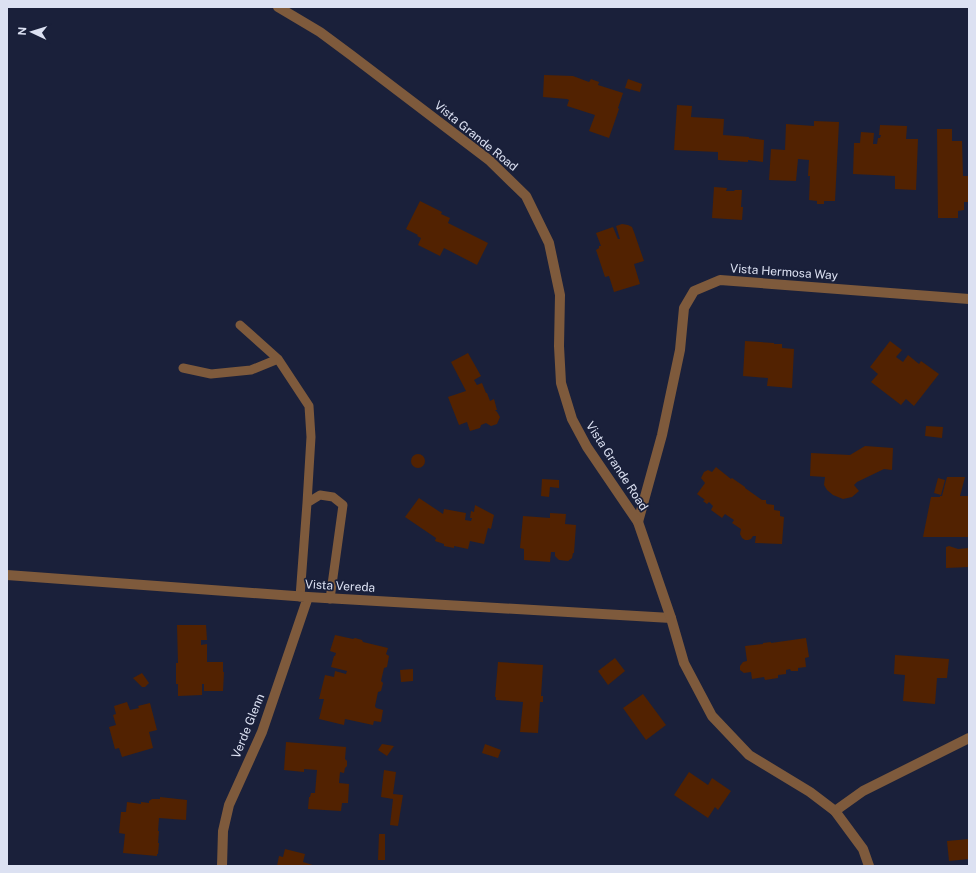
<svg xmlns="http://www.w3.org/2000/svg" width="976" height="873" font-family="'Public Sans',sans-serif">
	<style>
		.building { fill: #522201 }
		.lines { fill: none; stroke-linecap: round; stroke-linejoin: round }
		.service { stroke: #7e5a3c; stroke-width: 9 }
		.minor { stroke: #7e5a3c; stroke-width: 10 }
		.tertiary { stroke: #7e5a3c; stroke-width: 10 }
		.labels { text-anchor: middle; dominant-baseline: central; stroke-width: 3.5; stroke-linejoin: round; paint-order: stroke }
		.street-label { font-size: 12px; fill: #dce1f2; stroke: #1a203a }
	</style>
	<rect width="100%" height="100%" fill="#1a203a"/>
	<path class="building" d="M 544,75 L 573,76 L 589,82 L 591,79 L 599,82 L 598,85 L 623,93 L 618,108 L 619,109 L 609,138 L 589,131 L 595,115 L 567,106 L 569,100 L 567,99 L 543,97 Z
		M 628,79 L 642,84 L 640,92 L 625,88 Z
		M 677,105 L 692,106 L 691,117 L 724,119 L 723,135 L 749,137 L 749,138 L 764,140 L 763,162 L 748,160 L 748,162 L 718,160 L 718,152 L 674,150 Z
		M 814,121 L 839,122 L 835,201 L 824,201 L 824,204 L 817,204 L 817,201 L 809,200 L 810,176 L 808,176 L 809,160 L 798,159 L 796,181 L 769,180 L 771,149 L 785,150 L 786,124 L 814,126 Z
		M 880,125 L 907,126 L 906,139 L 918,139 L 916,190 L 895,189 L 895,176 L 853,174 L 854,143 L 860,143 L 861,132 L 874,133 L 873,144 L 877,144 L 878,138 L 880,138 L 881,135 L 879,135 Z
		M 937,129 L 952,129 L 952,141 L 962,141 L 963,176 L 969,176 L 969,202 L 964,202 L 964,210 L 958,211 L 958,218 L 938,218 Z
		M 714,187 L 727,188 L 726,191 L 734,191 L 735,190 L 742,190 L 741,207 L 743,207 L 742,220 L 712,218 Z
		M 420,201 L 442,212 L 441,214 L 450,218 L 448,223 L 488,243 L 477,265 L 444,248 L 440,256 L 418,245 L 421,238 L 417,236 L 418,235 L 406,229 Z
		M 622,224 L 628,225 L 632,227 L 634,232 L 644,261 L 634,264 L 640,284 L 614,292 L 609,276 L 605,277 L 596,250 L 599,248 L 599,246 L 601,246 L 596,233 L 613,227 L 618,239 L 620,239 L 616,226 Z
		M 745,341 L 774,343 L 774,344 L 782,344 L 782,348 L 794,349 L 792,388 L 767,386 L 768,378 L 743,376 Z
		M 890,341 L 902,350 L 896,357 L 903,362 L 908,355 L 919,364 L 921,361 L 939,374 L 914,406 L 906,399 L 901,405 L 871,382 L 878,374 L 870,367 Z
		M 468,353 L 481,376 L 474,380 L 477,385 L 482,383 L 486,393 L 487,393 L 490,401 L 494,399 L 497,410 L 495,410 L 497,412 L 500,417 L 497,424 L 491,426 L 486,423 L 481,425 L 480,428 L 470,431 L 467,422 L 459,425 L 448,397 L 466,391 L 451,362 Z
		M 926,426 L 943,427 L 942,438 L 925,436 Z
		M 865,446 L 893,448 L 892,470 L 884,469 L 857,482 L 854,485 L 859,491 L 852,497 L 843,499 L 833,495 L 827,490 L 824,485 L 825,477 L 810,476 L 811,453 L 850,455 Z
		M411 461a7 7 0 1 1 14 0a7 7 0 1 1-14 0Z
		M 716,467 L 731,479 L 732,478 L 745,487 L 745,488 L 762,500 L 766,500 L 766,503 L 767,504 L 774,505 L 774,510 L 780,511 L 780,516 L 784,517 L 782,544 L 755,543 L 756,536 L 753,536 L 751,539 L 748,540 L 745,540 L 742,538 L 740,534 L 741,529 L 732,523 L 734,520 L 725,514 L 722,518 L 711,510 L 713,506 L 709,502 L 707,504 L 703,501 L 705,500 L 697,494 L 705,483 L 701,478 L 704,472 L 708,470 L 712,472 Z
		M 947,477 L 965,477 L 960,496 L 969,496 L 969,537 L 923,537 L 931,497 L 940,497 L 940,496 L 942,496 Z
		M 938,478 L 945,480 L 941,495 L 934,493 Z
		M 542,479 L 559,480 L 559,488 L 550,487 L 549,497 L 541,496 Z
		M 419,498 L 443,514 L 444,509 L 466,513 L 465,520 L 471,521 L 472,518 L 470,518 L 471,511 L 474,512 L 475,505 L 494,515 L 491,529 L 488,528 L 484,544 L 470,541 L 468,549 L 454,546 L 454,548 L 444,546 L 444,544 L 435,541 L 436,538 L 405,517 Z
		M 550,513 L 566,514 L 565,524 L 576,525 L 574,553 L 573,553 L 572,558 L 568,561 L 559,560 L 555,556 L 555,552 L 551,552 L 550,562 L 524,560 L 524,549 L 520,548 L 523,516 L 550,518 Z
		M 949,546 L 958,549 L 969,548 L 969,567 L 946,568 L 946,547 Z
		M 177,625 L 206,625 L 207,640 L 201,640 L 201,645 L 207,644 L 207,662 L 223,662 L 223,672 L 224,672 L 223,691 L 204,691 L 204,684 L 202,684 L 202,695 L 178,696 L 178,684 L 176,684 L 176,663 L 178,663 Z
		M 335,635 L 353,639 L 355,638 L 362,640 L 363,642 L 388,648 L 386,654 L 389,656 L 387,667 L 384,668 L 381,681 L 383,683 L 381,691 L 378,692 L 375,706 L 376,708 L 383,710 L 381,722 L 374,721 L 373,725 L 345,719 L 344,725 L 319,719 L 324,699 L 319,699 L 325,675 L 334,677 L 335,671 L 346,674 L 347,671 L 331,667 L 334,656 L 335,656 L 336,653 L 330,651 Z
		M 806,638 L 809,657 L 805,658 L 806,667 L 798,668 L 798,671 L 791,671 L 790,669 L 786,670 L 786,674 L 778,675 L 778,678 L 765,680 L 764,677 L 752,679 L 751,672 L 744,673 L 740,670 L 740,666 L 743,662 L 747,661 L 745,646 L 763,644 L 763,643 L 771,642 L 771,643 Z
		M 895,655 L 949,659 L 947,678 L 937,678 L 935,704 L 903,701 L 905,675 L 894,674 Z
		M 615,658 L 625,671 L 608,685 L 598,671 Z
		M 498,662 L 543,665 L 541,696 L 543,696 L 543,702 L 540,702 L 538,733 L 520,732 L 523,702 L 496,700 L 496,697 L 495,697 Z
		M 413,669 L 413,681 L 401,682 L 400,670 Z
		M 142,673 L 149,683 L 145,687 L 142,687 L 133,678 Z
		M 643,694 L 666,725 L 646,740 L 623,708 Z
		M 127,702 L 130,710 L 139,708 L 138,706 L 150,703 L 157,730 L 149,732 L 153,748 L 122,757 L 119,748 L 115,749 L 109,727 L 116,725 L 113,715 L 116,714 L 114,706 Z
		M 286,742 L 346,747 L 345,759 L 347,761 L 347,766 L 345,768 L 344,773 L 340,772 L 339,783 L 349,784 L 348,803 L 342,803 L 341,811 L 308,809 L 309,797 L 310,797 L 311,793 L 315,793 L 317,770 L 304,769 L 304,772 L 284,770 Z
		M 382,744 L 394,746 L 387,756 L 378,750 Z
		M 485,744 L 501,750 L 498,758 L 482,753 Z
		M 384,770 L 396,772 L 393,794 L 403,795 L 398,826 L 390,825 L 393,799 L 381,797 Z
		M 689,772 L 708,785 L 712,778 L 731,791 L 718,810 L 715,807 L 708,818 L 674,795 Z
		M 160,797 L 187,800 L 186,820 L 159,818 L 158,831 L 159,831 L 158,843 L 159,843 L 158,854 L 157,854 L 157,856 L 123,853 L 125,834 L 119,833 L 121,812 L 126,812 L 127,802 L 141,804 L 141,802 L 149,803 L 149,801 L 152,799 L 160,799 Z
		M 379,834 L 385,834 L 385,860 L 378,860 Z
		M 969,839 L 969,859 L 949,861 L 947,841 Z
		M 285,849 L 305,854 L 303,862 L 316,866 L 277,866 L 279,856 L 283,857 Z"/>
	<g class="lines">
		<path class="service" d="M 240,325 L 278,359 L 309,406 L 311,437 L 307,503
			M 183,368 L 211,374 L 251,370 L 278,359
			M 300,597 L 307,503 L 320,495 L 333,497 L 343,505 L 330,599"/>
		<path class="minor" d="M 638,522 L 662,435 L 680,350 L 684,308 L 694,291 L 720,280 L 969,299
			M 7,575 L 308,597 L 671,618
			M 835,811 L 863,791 L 969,738
			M 222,866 L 223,831 L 229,805 L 262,732 L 308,597"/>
		<path class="tertiary" d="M 278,7 L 320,32 L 351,55 L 489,160 L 526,196 L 549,243 L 560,295 L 559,346 L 561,383 L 572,419 L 587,447 L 638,522 L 671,618 L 684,663 L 712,716 L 749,755 L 810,792 L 835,811 L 863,849 L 869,866"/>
	</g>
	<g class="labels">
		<g class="street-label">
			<text transform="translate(476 136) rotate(39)">Vista Grande Road</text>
			<text transform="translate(784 272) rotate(4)">Vista Hermosa Way</text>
			<text transform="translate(617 466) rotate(57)">Vista Grande Road</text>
			<text transform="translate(340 586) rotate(3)">Vista Vereda</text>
			<text transform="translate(248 726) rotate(-68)">Verde Glenn</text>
		</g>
	</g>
	<rect width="976" height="873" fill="none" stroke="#dce1f2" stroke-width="16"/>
	<g transform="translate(32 32) rotate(274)" stroke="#1a203a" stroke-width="3" paint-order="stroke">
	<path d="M0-3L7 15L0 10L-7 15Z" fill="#dce1f2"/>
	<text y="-6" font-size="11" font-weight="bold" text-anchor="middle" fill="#dce1f2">N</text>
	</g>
</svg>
